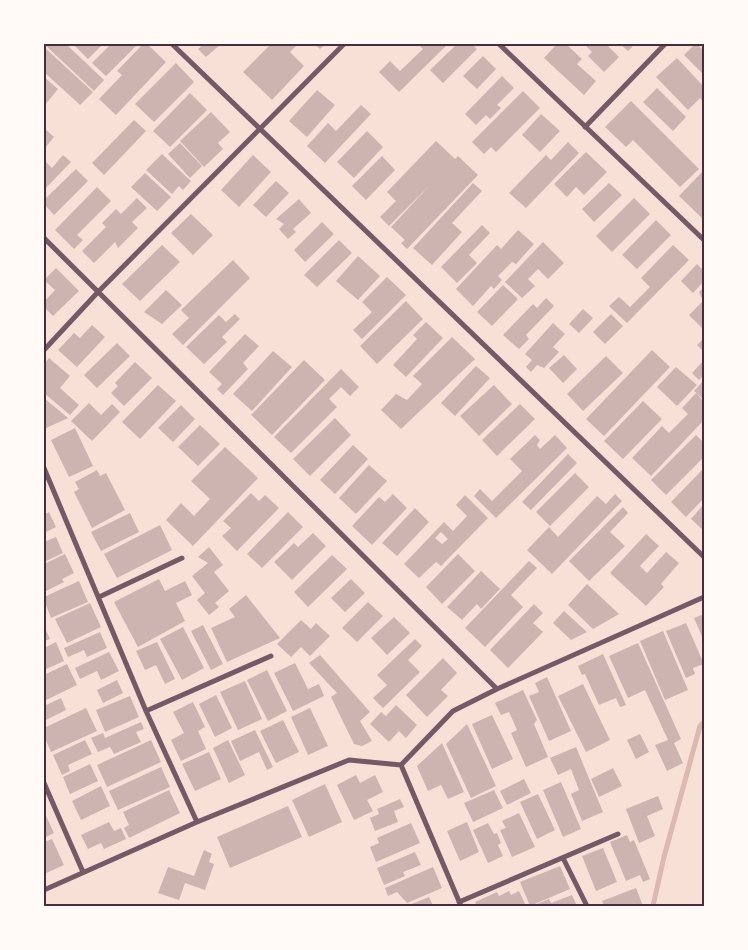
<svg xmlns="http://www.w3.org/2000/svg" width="748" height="950" font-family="Karla,sans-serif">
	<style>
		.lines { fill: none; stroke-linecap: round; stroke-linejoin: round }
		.stream { stroke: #dcb8b0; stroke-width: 5 }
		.building { fill: #ccb4b1; fill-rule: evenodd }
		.minor { stroke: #755966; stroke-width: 5 }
		.neatline { fill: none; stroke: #4a2c40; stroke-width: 2 }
	</style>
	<rect width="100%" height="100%" fill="#f7e1d7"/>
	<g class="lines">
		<path class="stream" d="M 653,906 L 664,857 L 700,726 L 704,722"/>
	</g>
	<path class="building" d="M 44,44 L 66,44 L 104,80 L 94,91 Z
		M 73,44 L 103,44 L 88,59 Z
		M 111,44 L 138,44 L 106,76 L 92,63 Z
		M 143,44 L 147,44 L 166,62 L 116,115 L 99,99 L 122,75 L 117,71 Z
		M 204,44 L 221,44 L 206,57 L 198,49 Z
		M 271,44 L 298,44 L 290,52 L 304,66 L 272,100 L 243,72 Z
		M 314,44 L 326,44 L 320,49 Z
		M 418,44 L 448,44 L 399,92 L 379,72 L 390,61 L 400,71 L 423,49 Z
		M 457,44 L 472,44 L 477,49 L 443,83 L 430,70 Z
		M 557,44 L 566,44 L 582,59 L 577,64 L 596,81 L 584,95 L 544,58 Z
		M 584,44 L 606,44 L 619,57 L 604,72 L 588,56 L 592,52 Z
		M 620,44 L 635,44 L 628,51 Z
		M 695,44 L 697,44 L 704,51 L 704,75 L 684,55 Z
		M 44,47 L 93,92 L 80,105 L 44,72 Z
		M 483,56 L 496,69 L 477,89 L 463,76 Z
		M 677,58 L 704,87 L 704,103 L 700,98 L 688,110 L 656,77 Z
		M 176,63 L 194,82 L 154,122 L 135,104 Z
		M 502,76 L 514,88 L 497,105 L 501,108 L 490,119 L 486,115 L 476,125 L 465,114 Z
		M 44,77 L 58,89 L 45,105 L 44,104 Z
		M 657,88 L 686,117 L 673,131 L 643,102 Z
		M 317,90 L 335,105 L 307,137 L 289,121 Z
		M 523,91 L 540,108 L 496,152 L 491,147 L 484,154 L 472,142 Z
		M 190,93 L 207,110 L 170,147 L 153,131 Z
		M 631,101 L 699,169 L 680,187 L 633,140 L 626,147 L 605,127 Z
		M 361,105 L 371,114 L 325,163 L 307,146 L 328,123 L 336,131 Z
		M 211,112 L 230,132 L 218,143 L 223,149 L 204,167 L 180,141 Z
		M 541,114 L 560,131 L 540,152 L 522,135 Z
		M 134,120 L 146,131 L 104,175 L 92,163 Z
		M 44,128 L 54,137 L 44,149 Z
		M 367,131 L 383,147 L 354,178 L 337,162 Z
		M 436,141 L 455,159 L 458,156 L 478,175 L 407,249 L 401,243 L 405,240 L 391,227 L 430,185 L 389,226 L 380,217 L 396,201 L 387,192 Z
		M 568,142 L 579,153 L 526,208 L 509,193 L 546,155 L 551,160 Z
		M 180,143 L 202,166 L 190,178 L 168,154 Z
		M 586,152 L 607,172 L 584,195 L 576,187 L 567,197 L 554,184 Z
		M 162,154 L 191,181 L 183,190 L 179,186 L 172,194 L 146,170 Z
		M 63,155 L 71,162 L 44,190 L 44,160 L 52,168 Z
		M 253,155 L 271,172 L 239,207 L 221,190 Z
		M 382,156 L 395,170 L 366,200 L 352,186 Z
		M 76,169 L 88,181 L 54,215 L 44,204 L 44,200 Z
		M 704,170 L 704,218 L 703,219 L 679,196 Z
		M 145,173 L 171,197 L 157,211 L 131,187 Z
		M 276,181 L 289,193 L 266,217 L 253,205 Z
		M 473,183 L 482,191 L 452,223 L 462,232 L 432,265 L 413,248 Z
		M 609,183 L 622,195 L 594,222 L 582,209 Z
		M 97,187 L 111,201 L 77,235 L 83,240 L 74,249 L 55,230 Z
		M 137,198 L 147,208 L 132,222 L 138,228 L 118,248 L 115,242 L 94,263 L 82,251 L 106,227 L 102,223 L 116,209 L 121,214 Z
		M 634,198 L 650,214 L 612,252 L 596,236 Z
		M 299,199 L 311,213 L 293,229 L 296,232 L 288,239 L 279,229 L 284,224 L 276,219 Z
		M 191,214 L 213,235 L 193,255 L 171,233 Z
		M 656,220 L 671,235 L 637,269 L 622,255 Z
		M 322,222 L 334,234 L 305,262 L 294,250 Z
		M 482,225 L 490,233 L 469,255 L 477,263 L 457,283 L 441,267 Z
		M 518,230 L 534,244 L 516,264 L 512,262 L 498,276 L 502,280 L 494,289 L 491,286 L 473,306 L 456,289 L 497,245 L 501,249 Z
		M 339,240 L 352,253 L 317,287 L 304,275 Z
		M 543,242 L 564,263 L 548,279 L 538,269 L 528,279 L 535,286 L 522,298 L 505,282 Z
		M 162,245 L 180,262 L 140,301 L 122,284 Z
		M 673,245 L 689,260 L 627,323 L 609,306 L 619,297 L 630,307 L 650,287 L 641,278 Z
		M 358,256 L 380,276 L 358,300 L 336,281 Z
		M 233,260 L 250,278 L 183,345 L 172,334 L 189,318 L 181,310 Z
		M 697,264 L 704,271 L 704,281 L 693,293 L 681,281 Z
		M 56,268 L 79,291 L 53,316 L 45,308 L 44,310 L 44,302 L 55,290 L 44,280 Z
		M 387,277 L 406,295 L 362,339 L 353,330 L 372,312 L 362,302 Z
		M 503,285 L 518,299 L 492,326 L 477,312 Z
		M 704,287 L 704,330 L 689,315 L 703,301 L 699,292 Z
		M 166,290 L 182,305 L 162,324 L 144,312 Z
		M 546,298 L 554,306 L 526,335 L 529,339 L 519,349 L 503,335 L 533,304 L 537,308 Z
		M 406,301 L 423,319 L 377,364 L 360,346 Z
		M 583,309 L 593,318 L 579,333 L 569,324 Z
		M 235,314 L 240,319 L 222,337 L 227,342 L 204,364 L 186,347 L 219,315 L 226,322 Z
		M 611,314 L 623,326 L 605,344 L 593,332 Z
		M 426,322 L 443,338 L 406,377 L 393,365 L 417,339 L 413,335 Z
		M 553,323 L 565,334 L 553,347 L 559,352 L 544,368 L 537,365 L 531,372 L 526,367 L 532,360 L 525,354 Z
		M 92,325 L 105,337 L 77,367 L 58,350 L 74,333 L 80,338 Z
		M 245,334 L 259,346 L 243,363 L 248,369 L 223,395 L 217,389 L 222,384 L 209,372 Z
		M 452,337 L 475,359 L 401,429 L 381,410 L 396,394 L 407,400 L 422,384 L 413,376 Z
		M 704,338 L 704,352 L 697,345 Z
		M 117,343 L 130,356 L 97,388 L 84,375 Z
		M 652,350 L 670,367 L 604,436 L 586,419 Z
		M 273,351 L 292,367 L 252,411 L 233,394 Z
		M 564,355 L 577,369 L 563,383 L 549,368 Z
		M 606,356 L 623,373 L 583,411 L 567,394 Z
		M 49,358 L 70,376 L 60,388 L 79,405 L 70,415 L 44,393 L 44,364 Z
		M 304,360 L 325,380 L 272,435 L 251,415 Z
		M 704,360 L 704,375 L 699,380 L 692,373 Z
		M 135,362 L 152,378 L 124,406 L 111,393 L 118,386 L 115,383 Z
		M 476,366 L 490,378 L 455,416 L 441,403 Z
		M 676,367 L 697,385 L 677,406 L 657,387 Z
		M 341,369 L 359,387 L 350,396 L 341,387 L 329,399 L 337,407 L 291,453 L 274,437 Z
		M 704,380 L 704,400 L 694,391 Z
		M 158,385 L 176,401 L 140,439 L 122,422 Z
		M 494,385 L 512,404 L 479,436 L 460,416 Z
		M 696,393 L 704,402 L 704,420 L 651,476 L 632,458 L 662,426 L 669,433 L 688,414 L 682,408 Z
		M 44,398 L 68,418 L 44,429 Z
		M 643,401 L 662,419 L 623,459 L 604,441 Z
		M 89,403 L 101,415 L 112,404 L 120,412 L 92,441 L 71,421 Z
		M 520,404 L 535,419 L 497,456 L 482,440 Z
		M 181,405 L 195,419 L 173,442 L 158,428 Z
		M 335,418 L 351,435 L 310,476 L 293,459 Z
		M 200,425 L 220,444 L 198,466 L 178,447 Z
		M 75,428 L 93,466 L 69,477 L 51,440 Z
		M 535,435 L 540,440 L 537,445 L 540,449 L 555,435 L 567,448 L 496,518 L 474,496 L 480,489 L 492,501 L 522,471 L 510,459 Z
		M 696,435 L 704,443 L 704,457 L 666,495 L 651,480 Z
		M 353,445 L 368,459 L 335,494 L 320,480 Z
		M 225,447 L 258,478 L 193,546 L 166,520 L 181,503 L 194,516 L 210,499 L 191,481 Z
		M 568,454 L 577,463 L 531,510 L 522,502 Z
		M 369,465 L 387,481 L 356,514 L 339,498 Z
		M 704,468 L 704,498 L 686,517 L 671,502 Z
		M 97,470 L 100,476 L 106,473 L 125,510 L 92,528 L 74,492 L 79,489 L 75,482 Z
		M 575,473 L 589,487 L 550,526 L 536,512 Z
		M 251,493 L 259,501 L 265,495 L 279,508 L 237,551 L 222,536 L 231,528 L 223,521 Z
		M 393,494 L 407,508 L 372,545 L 352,526 L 379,497 L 385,502 Z
		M 615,494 L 622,501 L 552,574 L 527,550 L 549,527 L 558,537 L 597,496 L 606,504 Z
		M 465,495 L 488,518 L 441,566 L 436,562 L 419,578 L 404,564 L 444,522 L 453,531 L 467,516 L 456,505 ZM 441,532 L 448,539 L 442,544 L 435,538 Z
		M 704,504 L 704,531 L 691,519 Z
		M 623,507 L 628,513 L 610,532 L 625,546 L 589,581 L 569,561 Z
		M 415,508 L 429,522 L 397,556 L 382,543 Z
		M 49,512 L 56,527 L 44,533 L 44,515 Z
		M 288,512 L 303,527 L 262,568 L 247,554 Z
		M 130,513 L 139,532 L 101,551 L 91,532 Z
		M 160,525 L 172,550 L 117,578 L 104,554 Z
		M 313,533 L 326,546 L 292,580 L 274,562 L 294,543 L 298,547 Z
		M 646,534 L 659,546 L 640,566 L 647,573 L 666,552 L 679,563 L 661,584 L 664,587 L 646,606 L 610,573 Z
		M 56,537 L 63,553 L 44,562 L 44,542 Z
		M 209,547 L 223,565 L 214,572 L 229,591 L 215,603 L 219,607 L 209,615 L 197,600 L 205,593 L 192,576 L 208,563 L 198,557 Z
		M 65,554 L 74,573 L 62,579 L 64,582 L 44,592 L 44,564 Z
		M 458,554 L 475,571 L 442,604 L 426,587 Z
		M 332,555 L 347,569 L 308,607 L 294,592 Z
		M 529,561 L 537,568 L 511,595 L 523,607 L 485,647 L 465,628 Z
		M 481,571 L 500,589 L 481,609 L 477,604 L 462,620 L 447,607 Z
		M 159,579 L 165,591 L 185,581 L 192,595 L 176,603 L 185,621 L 138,647 L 114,602 Z
		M 351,579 L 365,593 L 345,612 L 331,598 Z
		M 79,581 L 88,602 L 51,618 L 44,600 L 44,597 Z
		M 587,584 L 619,614 L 593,629 L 568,605 Z
		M 246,595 L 280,638 L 227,662 L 211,628 L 235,617 L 229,609 Z
		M 368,602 L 383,616 L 357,642 L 342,628 Z
		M 90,603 L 101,627 L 67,643 L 55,619 Z
		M 534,604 L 543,613 L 533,623 L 543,632 L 508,668 L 490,650 Z
		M 564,611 L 587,632 L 571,640 L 553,623 Z
		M 704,614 L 704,641 L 694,618 Z
		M 394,617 L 410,633 L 387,655 L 371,638 Z
		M 301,620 L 311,629 L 316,623 L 330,636 L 310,656 L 301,647 L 291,657 L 277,644 Z
		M 686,623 L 704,664 L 693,668 L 695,674 L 686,678 L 666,631 Z
		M 203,625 L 223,664 L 211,670 L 191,631 Z
		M 44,626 L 50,639 L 44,641 Z
		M 183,627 L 204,668 L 182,680 L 160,639 Z
		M 663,631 L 688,690 L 665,700 L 640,641 Z
		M 100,632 L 107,648 L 87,657 L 84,650 L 68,657 L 64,648 Z
		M 415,639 L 422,646 L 408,660 L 420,672 L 383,708 L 373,698 L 387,685 L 377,675 Z
		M 56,642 L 64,661 L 44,670 L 44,648 Z
		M 157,642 L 175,679 L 165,684 L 156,665 L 145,670 L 136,651 Z
		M 638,643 L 681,739 L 674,743 L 683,763 L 667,771 L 655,745 L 668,740 L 645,690 L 628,698 L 609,656 Z
		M 109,652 L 119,671 L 101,680 L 97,671 L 80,679 L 75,668 Z
		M 603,654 L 626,705 L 620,707 L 616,698 L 599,705 L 585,674 L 582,675 L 578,666 Z
		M 320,655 L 370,712 L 360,721 L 372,741 L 362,746 L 354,744 L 331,697 L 337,693 L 309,663 Z
		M 443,658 L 457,673 L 441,690 L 448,696 L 427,717 L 406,695 Z
		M 295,663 L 308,689 L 319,684 L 324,696 L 293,711 L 274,673 Z
		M 67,664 L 77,685 L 44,701 L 44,675 Z
		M 267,670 L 287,711 L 268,721 L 247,680 Z
		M 547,677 L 571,731 L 549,741 L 529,696 L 539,692 L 535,683 Z
		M 117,680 L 123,693 L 103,703 L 97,690 Z
		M 245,681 L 262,719 L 238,730 L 220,692 Z
		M 583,684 L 610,740 L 586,752 L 558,696 Z
		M 523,690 L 537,720 L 534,724 L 548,757 L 526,767 L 511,733 L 517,730 L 509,712 L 501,715 L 495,703 Z
		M 216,695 L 232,728 L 215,737 L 199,704 Z
		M 130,696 L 139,717 L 105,732 L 96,710 Z
		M 61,698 L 66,710 L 44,721 L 44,706 Z
		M 193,702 L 205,727 L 198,731 L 206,749 L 181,761 L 171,740 L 184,733 L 173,712 Z
		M 396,705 L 417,725 L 406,738 L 399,731 L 389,742 L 370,724 L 381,712 L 386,716 Z
		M 86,708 L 97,731 L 51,752 L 44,736 L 44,728 Z
		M 310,708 L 328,746 L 308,755 L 291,717 Z
		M 492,715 L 513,759 L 492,769 L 472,724 Z
		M 283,720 L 299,752 L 276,763 L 260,731 Z
		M 141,722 L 144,729 L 136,732 L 141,742 L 114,754 L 110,747 L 98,752 L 91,738 L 103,733 L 105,738 Z
		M 467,724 L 496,786 L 471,798 L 446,744 Z
		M 255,730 L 273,767 L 267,770 L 259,752 L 240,761 L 231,741 Z
		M 640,734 L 649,752 L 636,759 L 627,740 Z
		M 85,740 L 92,754 L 68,765 L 70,771 L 62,775 L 53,755 Z
		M 151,740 L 161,762 L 107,787 L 97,765 Z
		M 228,740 L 245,775 L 229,783 L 213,748 Z
		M 442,743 L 464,792 L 448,799 L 441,785 L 428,791 L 417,766 Z
		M 576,747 L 603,812 L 582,821 L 571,794 L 579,790 L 571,769 L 558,775 L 550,758 Z
		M 209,752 L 221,779 L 195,791 L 182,764 Z
		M 90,764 L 98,781 L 70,794 L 63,777 Z
		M 161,767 L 170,787 L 118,810 L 109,791 Z
		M 613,768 L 622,786 L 599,797 L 591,779 Z
		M 356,775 L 360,783 L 375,775 L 383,792 L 367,800 L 373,811 L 354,820 L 337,785 Z
		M 524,779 L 531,793 L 507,805 L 500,791 Z
		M 561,782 L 581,829 L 563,837 L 543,790 Z
		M 325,784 L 342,822 L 309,837 L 292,800 Z
		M 101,786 L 110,806 L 81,820 L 72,801 Z
		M 169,790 L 180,813 L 129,838 L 124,828 L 129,825 L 123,812 Z
		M 494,790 L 503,808 L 473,822 L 464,803 Z
		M 538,794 L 555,830 L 537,839 L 520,802 Z
		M 658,796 L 663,809 L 647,816 L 655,836 L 639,843 L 626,809 Z
		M 400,799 L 404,807 L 394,811 L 398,822 L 375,831 L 370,818 L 379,814 L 377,809 Z
		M 288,806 L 302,837 L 230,868 L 217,837 Z
		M 519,813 L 535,847 L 512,857 L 500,830 L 506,828 L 502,821 Z
		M 44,816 L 46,816 L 54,833 L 44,838 Z
		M 109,822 L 114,831 L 121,828 L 126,839 L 104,849 L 101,843 L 88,849 L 81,835 Z
		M 467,822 L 479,852 L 460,861 L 447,831 Z
		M 411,823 L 420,843 L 376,862 L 370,847 L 379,843 L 377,838 Z
		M 488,823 L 494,834 L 497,833 L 501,843 L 498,845 L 503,856 L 488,863 L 473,830 Z
		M 627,835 L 630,842 L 634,840 L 650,879 L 643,882 L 640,875 L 626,881 L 610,842 Z
		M 52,839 L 64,865 L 44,874 L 44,842 Z
		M 603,848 L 617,882 L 596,891 L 582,856 Z
		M 204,850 L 212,854 L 209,862 L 214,864 L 205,890 L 185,883 L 179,900 L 158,893 L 168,867 L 194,876 Z
		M 415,852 L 421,865 L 403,872 L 405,876 L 384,885 L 377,868 Z
		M 560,866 L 570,889 L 530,906 L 520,882 Z
		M 433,867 L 442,888 L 407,903 L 397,892 L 388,896 L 385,888 Z
		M 636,888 L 643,906 L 604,906 L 602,901 Z
		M 509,891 L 511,895 L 519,891 L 526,906 L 477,906 L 475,902 L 497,892 L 499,896 Z
		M 572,895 L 577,906 L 538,906 L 537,904 L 549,899 L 551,903 Z
		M 429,897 L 433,906 L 407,906 Z"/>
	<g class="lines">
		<path class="minor" d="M 172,44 L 704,557
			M 499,44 L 704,240
			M 585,127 L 665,44
			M 44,238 L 497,689
			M 44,350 L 98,292 L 344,44
			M 44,468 L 146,711 L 197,822
			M 99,597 L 182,558
			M 146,711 L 271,656
			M 401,765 L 461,906
			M 44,783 L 83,872
			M 563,858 L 587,906
			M 44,890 L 197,822 L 349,760 L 401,765 L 453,711 L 497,689 L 704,597
			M 459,902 L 618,834"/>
	</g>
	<rect width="748" height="950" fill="none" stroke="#fffaf5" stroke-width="90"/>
	<rect x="45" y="45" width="658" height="860" class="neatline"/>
</svg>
